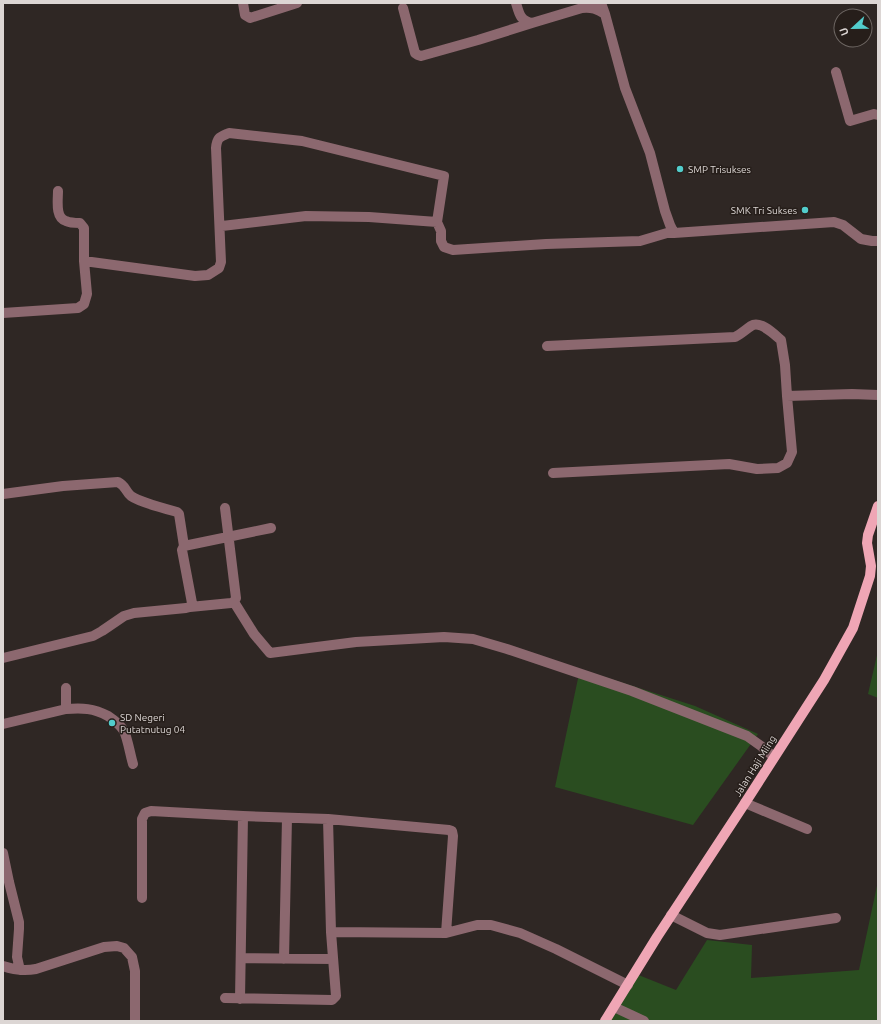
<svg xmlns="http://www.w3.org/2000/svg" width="881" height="1024" font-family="Ubuntu,sans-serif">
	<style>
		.green { fill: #2a4d20 }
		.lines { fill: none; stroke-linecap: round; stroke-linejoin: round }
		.minor { stroke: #8c686f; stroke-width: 10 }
		.major { stroke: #efa6b5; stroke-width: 10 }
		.poi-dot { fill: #52cdcc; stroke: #261e1a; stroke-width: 1.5 }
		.labels { text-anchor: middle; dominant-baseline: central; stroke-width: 3; stroke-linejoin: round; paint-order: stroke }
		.poi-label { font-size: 10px; fill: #dcd6d4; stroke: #261e1a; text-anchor: start }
		.street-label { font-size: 10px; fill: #dcd6d4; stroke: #261e1a }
	</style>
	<rect width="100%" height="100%" fill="#2f2724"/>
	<path class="green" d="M 878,651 L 878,698 L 868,694 Z
		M 580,669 L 695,706 L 758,734 L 693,825 L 555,787 Z
		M 878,881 L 878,1021 L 605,1021 L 636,974 L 676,990 L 707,940 L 752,945 L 751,978 L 859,970 Z"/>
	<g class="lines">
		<path class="minor" d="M 243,3 L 245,15 L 250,18 L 297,3
			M 516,3 C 519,13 520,21 532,23 L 582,8 C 592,7 597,9 605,14
			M 601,3 L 605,14 L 625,88 L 650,153 L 665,211 L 670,225 L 674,233 L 834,222 L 843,225 L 861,239 L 872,241 L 878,241
			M 403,8 L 415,53 L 418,55 L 421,56 L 478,40 L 532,23
			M 836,72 L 850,121 L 874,114 L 878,115
			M 58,191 C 58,200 55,218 66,221 C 70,223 76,223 80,223 L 84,228 L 84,261
			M 220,228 L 222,226 L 306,216 L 369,217 L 437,222
			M 3,313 L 78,308 L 84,304 L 87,294 L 84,261 L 195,276 L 208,275 L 219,268 L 221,262 L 216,148 C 217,137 220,137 229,133 L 302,141 L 444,176 L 437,222 L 441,231 L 441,241 L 444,247 L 453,250 L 546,244 L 640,241 L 667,233 L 674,233
			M 547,346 L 735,337 C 741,334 745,330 751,326 C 760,320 774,334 781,340 L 785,365 L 787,396
			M 553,473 L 729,464 L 757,469 L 778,468 L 787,463 L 792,452 L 787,396 L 852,394 L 878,395
			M 3,494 L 63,486 L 118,482 C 126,486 125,491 131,496 C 139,502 166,509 177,512 L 179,514 L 184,546
			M 234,602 L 254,634 L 270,653 L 356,642 L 444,637 L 473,639 L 507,649 L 632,691 L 747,736 L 761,746 L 774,757
			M 190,607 L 231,603 L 234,602 L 236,598 L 225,508
			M 3,658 L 93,636 L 102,631 L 124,616 L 134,613 L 186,608 L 190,607 L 192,603 L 182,550 L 184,546 L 271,528
			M 66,709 C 83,708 93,708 108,716 C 114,720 120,724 124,731 C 128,740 130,754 133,764
			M 3,724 L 66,709 L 66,688
			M 745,803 L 807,829
			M 328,819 L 449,830 L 452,831 L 453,836 L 446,933
			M 3,853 L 9,882 L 19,922 L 19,929 L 17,957 L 20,970
			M 142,898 L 142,819 L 145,813 L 151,811 L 243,816 L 328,819 L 331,932
			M 671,915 L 707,933 L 720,935 L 836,918
			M 241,958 L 333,959
			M 284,959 L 287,818
			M 3,966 C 14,970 25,971 36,969 L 104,947 L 117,946 L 124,948 L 132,957 L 135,971 L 135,1021
			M 225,998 L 332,1000 L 336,996 L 331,932 L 446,933 L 477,925 L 491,925 L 520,933 L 556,949 L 628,985
			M 240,999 L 243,816
			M 614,1007 L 644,1021"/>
		<path class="major" d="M 605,1021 L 657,937 L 745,803 L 824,680 L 853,628 L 870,576 L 871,566 L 867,543 L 868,535 L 878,506"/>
	</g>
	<g class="poi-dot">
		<circle cx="680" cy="169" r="4"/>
		<circle cx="805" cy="210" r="4"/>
		<circle cx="112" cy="723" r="4"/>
	</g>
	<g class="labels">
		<g class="poi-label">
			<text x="688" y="169">SMP Trisukses</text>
			<text x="797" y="210" text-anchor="end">SMK Tri Sukses</text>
			<text x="120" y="717">SD Negeri<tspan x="120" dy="12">Putatnutug 04</tspan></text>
		</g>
		<g class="street-label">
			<text transform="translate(755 766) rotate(-58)">Jalan Haji Miing</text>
		</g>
	</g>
	<rect width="881" height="1024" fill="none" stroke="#dcd6d4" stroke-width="8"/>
	<g transform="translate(853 28) rotate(248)"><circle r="19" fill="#261e1a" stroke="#6f6864"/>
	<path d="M0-3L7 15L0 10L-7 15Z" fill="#52cdcc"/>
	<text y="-6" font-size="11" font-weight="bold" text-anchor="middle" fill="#dcd6d4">U</text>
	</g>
</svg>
